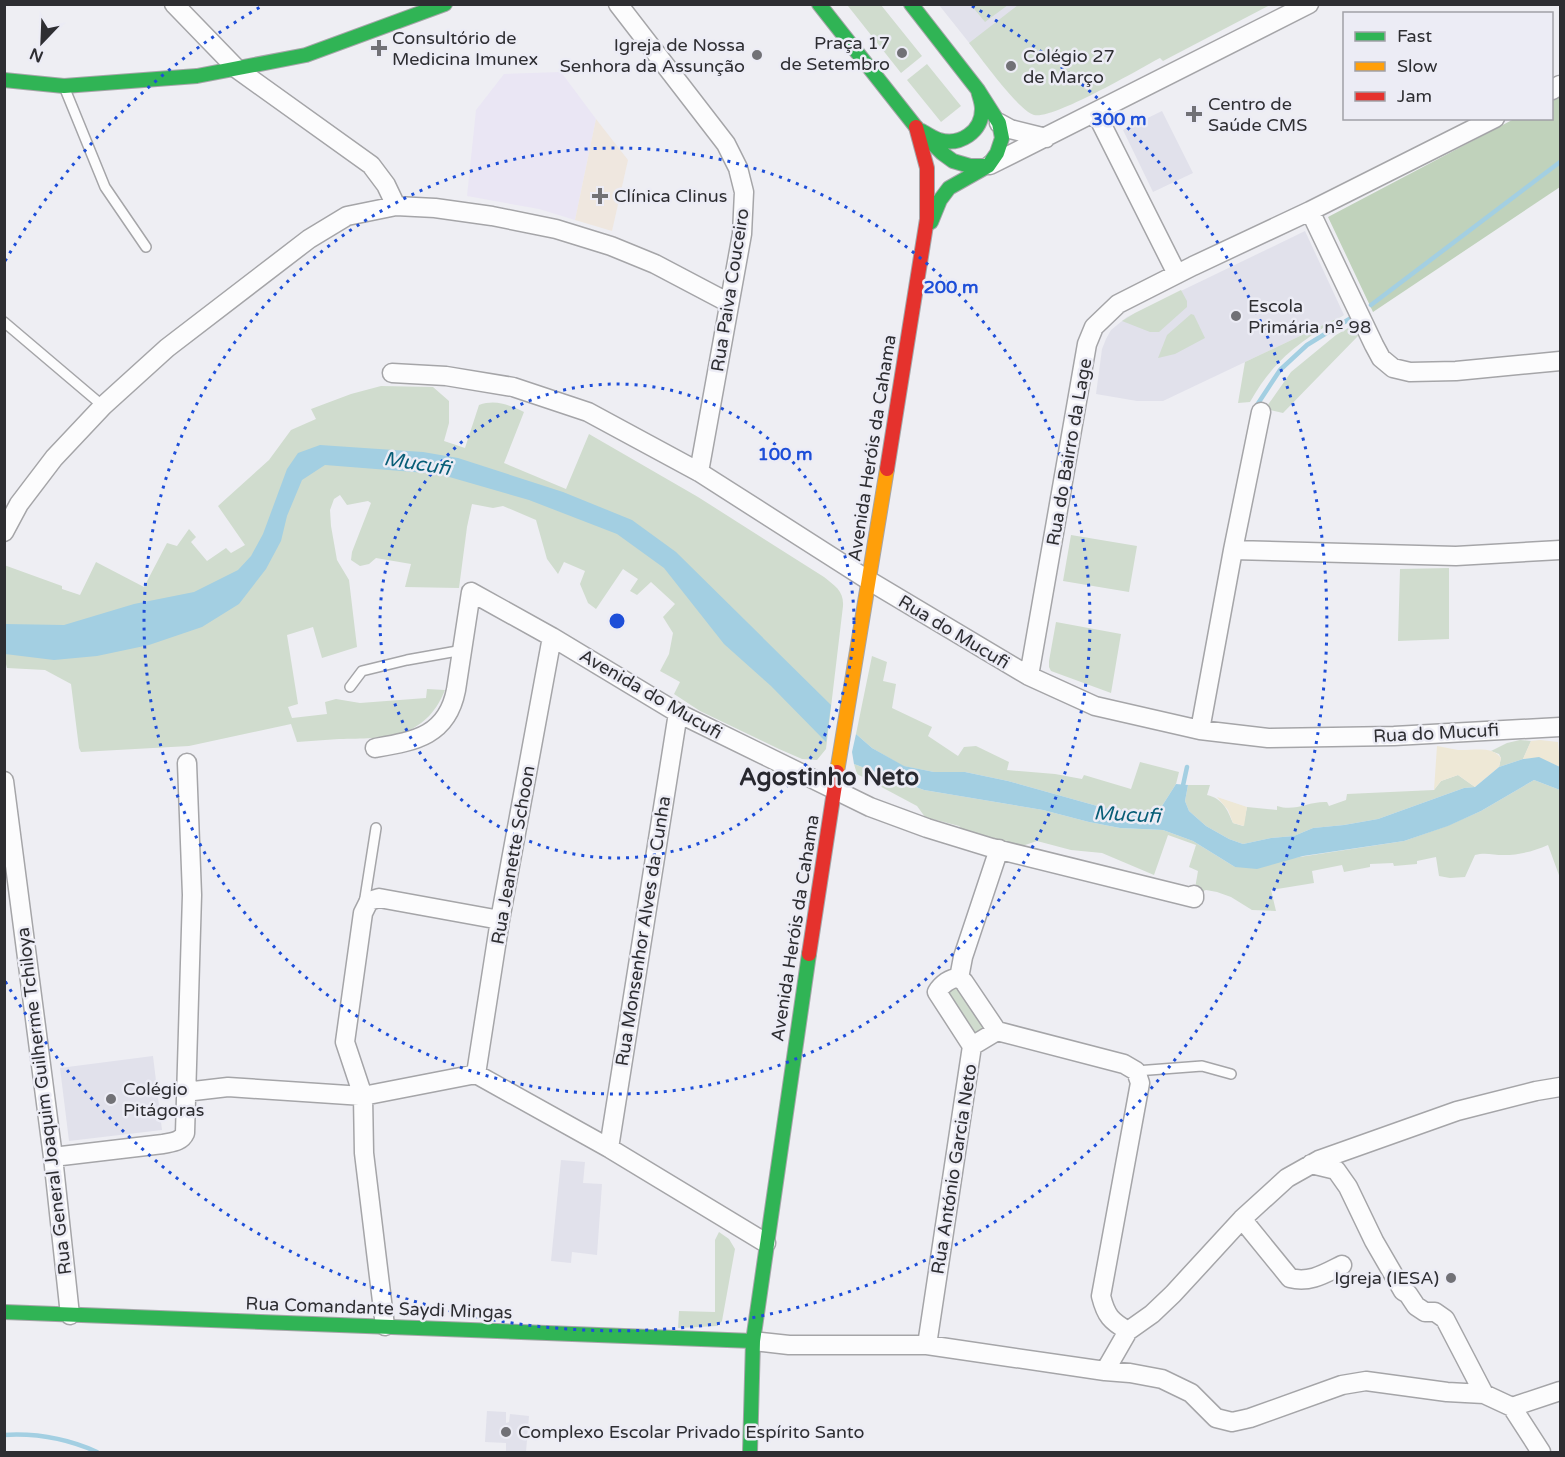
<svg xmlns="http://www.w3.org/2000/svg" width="1565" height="1457" font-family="'Varela Round',sans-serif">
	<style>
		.commercial { fill: #eae6f4 }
		.built { fill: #e1e1eb }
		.medical { fill: #efe7df }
		.green { fill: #d0dcce }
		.forest { fill: #c0d2bb }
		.sand { fill: #eee8d6 }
		.water { fill: #a3cfe2 }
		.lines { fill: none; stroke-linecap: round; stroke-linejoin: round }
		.stream { stroke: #a3cfe2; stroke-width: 4.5 }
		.lane-casing { stroke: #a5a5a8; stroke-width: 12 }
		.street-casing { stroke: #a5a5a8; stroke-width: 21 }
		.fast-casing { stroke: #a5a5a8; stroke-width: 16 }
		.slow-casing { stroke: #a5a5a8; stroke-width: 16 }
		.jam-casing { stroke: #a5a5a8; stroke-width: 16 }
		.lane { stroke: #fcfcfd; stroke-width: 9 }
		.street { stroke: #fcfcfd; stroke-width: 18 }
		.fast { stroke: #30b455; stroke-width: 14 }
		.slow { stroke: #ff9f0a; stroke-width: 14 }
		.jam { stroke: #e5322d; stroke-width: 14 }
		.ring { fill: none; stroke: #1d4ed8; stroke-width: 3; stroke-dasharray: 3 6 }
		.poi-dot { fill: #717176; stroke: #ececf5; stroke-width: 2 }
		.labels { text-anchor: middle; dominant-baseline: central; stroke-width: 5; stroke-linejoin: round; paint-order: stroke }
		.poi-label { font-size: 18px; fill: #2e2e32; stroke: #ececf5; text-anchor: start }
		.street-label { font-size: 18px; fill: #2e2e32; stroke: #ececf5 }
		.water-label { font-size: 20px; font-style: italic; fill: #075d77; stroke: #ececf5 }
		.district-label { font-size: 24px; font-weight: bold; fill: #28282f; stroke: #ececf5 }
		.centre { fill: #1d4ed8; stroke: #ececf5; stroke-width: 3 }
		.ring-label { font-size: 18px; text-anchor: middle; font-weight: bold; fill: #1d4ed8; stroke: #ececf5; stroke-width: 5; stroke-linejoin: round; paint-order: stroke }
	</style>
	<rect width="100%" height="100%" fill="#eeeef3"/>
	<path class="commercial" d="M 561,72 L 596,119 L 575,220 L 539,209 L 467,196 L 476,110 L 504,74 Z"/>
	<path class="built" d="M 939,5 L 1110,5 L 1006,89 Z
		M 1162,111 L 1193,173 L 1153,192 L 1123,130 Z
		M 1305,231 L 1344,315 L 1163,401 L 1137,401 L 1096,394 L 1102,349 L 1106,339 L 1111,330 L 1127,317 Z
		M 153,1056 L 162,1130 L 69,1141 L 60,1068 Z
		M 561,1160 L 585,1162 L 583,1183 L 602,1184 L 597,1255 L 572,1252 L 571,1263 L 551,1261 Z
		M 487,1411 L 506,1412 L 506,1423 L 509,1422 L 510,1414 L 529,1416 L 526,1452 L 506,1452 L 506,1443 L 485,1442 Z"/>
	<path class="medical" d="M 596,119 L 628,160 L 612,231 L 575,220 Z"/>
	<path class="green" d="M 850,5 L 881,5 L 922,56 L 901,73 L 848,6 Z
		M 971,5 L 1008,5 L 985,22 Z
		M 1018,5 L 1018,4 L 1270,5 L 1163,61 L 1160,58 C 1139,69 1053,120 1034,115 C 1018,110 981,58 969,43 Z
		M 927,64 L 961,106 L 941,122 L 907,80 Z
		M 1181,290 L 1187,301 L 1187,307 L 1159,332 L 1150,332 L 1122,321 L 1135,313 Z
		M 1191,314 L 1194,315 L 1205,338 L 1175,354 L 1158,358 L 1167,335 Z
		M 1344,315 C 1301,341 1275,358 1250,402 L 1238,403 L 1245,362 Z
		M 1355,324 L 1358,336 L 1283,413 L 1265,409 L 1291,372 L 1336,335 Z
		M 381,386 L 433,387 L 449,401 L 449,423 L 444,441 L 465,448 L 479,405 C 496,399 509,405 524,412 L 504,463 L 566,489 L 589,434 L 698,497 L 824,577 C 835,586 844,591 843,606 L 826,749 L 817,760 L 802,759 L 779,749 L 700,711 L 674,694 L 680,682 L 660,671 L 669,654 L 673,633 L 663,617 L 675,604 L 651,582 L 637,595 L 630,591 L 638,579 L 623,569 L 596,609 L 588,603 L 580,584 L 585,571 L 564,562 L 558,574 L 547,559 L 536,520 L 503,506 L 493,508 L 472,504 L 467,527 L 459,588 L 405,587 L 411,564 L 376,558 L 369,564 L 360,566 L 351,560 L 352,552 L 371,503 L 368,501 L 347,505 L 340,495 L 334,499 L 330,510 L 331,526 L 337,560 L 349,580 L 357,647 L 322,658 L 313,627 L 287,635 L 298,704 L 288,707 L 292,718 L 327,714 L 325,702 L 336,699 L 360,703 L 426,698 L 427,689 L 445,690 C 425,740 385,738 339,739 C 325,740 311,741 297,742 L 291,724 L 189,746 L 81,752 L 79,748 L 71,684 L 45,670 L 7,668 L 4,656 L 4,565 L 62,586 L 62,589 L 80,595 L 96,562 L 144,587 L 167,543 L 177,546 L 189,529 L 196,537 L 191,542 L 207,561 L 226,548 L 231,553 L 245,545 L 218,506 L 269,460 L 291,430 L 316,419 L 311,409 L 351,394 Z
		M 1071,535 L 1137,546 L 1129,592 L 1063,581 Z
		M 1449,568 L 1449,639 L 1398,641 L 1400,569 Z
		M 1056,622 L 1121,634 L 1111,693 L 1051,671 L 1049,667 L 1049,661 Z
		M 872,656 L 887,662 L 883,681 L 896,684 L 892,708 L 932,727 L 928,736 L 958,756 L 964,747 L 976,746 L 1009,762 L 1007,770 L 1055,774 L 1082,779 L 1084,775 L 1131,789 L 1140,762 L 1179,772 L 1176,784 L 1162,806 L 1149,812 L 1108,809 L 1008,781 L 965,772 L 934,772 L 903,766 L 872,748 L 856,734 Z
		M 1520,740 L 1531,741 L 1523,759 L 1499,767 L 1501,758 L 1499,754 L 1491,751 L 1507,743 Z
		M 854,764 L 924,790 L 1043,810 L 1089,822 L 1120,828 L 1163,830 L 1193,841 L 1235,867 L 1404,841 L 1447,826 L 1481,811 L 1534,780 L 1560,790 L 1560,878 L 1548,845 C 1534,851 1520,855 1504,855 C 1493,855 1485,852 1475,855 L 1465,877 L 1450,878 L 1439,876 L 1436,857 L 1417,861 L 1417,864 L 1394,866 L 1393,863 L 1370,864 L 1370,867 L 1344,872 L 1342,865 L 1312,871 L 1314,883 L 1271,890 L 1276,911 L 1252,910 L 1231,897 L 1217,892 L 1206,890 L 1194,894 L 1198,871 L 1189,867 L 1196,845 L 1168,835 L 1154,875 L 1102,853 L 1071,850 L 1037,841 L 1016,848 L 968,835 L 959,826 L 925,817 L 917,806 L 857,774 Z
		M 1458,775 L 1475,787 L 1464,788 L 1378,819 L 1344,825 L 1313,828 L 1294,836 L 1271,838 L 1243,844 L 1229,839 L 1206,826 L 1189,811 L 1185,801 L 1188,785 L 1210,785 L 1207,795 C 1223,799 1227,809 1233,823 L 1243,826 L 1247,807 L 1277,810 L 1277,806 C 1296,812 1308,801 1327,802 L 1329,806 L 1346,800 L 1347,794 L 1434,790 L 1441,781 Z
		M 955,987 L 961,989 L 982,1021 L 983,1027 L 980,1031 L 975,1032 L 970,1028 L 949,998 L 948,992 L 951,988 Z
		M 719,1232 L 729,1239 L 735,1249 L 722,1321 L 717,1326 L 678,1328 L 679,1311 L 715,1312 L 715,1240 Z"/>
	<path class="forest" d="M 1560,94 L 1560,187 L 1373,312 L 1328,217 L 1514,119 L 1552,118 L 1552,98 Z"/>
	<path class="sand" d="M 1540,740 L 1558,742 L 1560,767 L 1539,758 L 1523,759 L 1531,741 Z
		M 1437,746 C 1444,747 1451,749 1458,750 C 1471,751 1492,745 1501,758 L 1499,767 L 1475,787 L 1458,775 L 1441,781 L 1434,790 Z
		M 1217,797 L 1247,807 L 1244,826 L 1233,823 L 1228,810 Z"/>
	<path class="water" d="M 320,445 L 423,452 L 458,458 L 563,492 L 632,520 L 676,552 L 831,705 L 826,742 L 771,686 L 724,644 L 664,568 L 617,534 L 529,500 L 439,474 L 325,465 L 302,480 L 287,516 L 281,541 L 266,569 L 239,604 L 202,627 L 149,645 L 97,656 L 54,660 L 5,654 L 5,624 L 64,625 L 134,604 L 194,592 L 238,570 L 251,556 L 263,534 L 287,469 L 298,453 Z
		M 856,734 L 872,748 L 904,766 L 934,772 L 965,772 L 1008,781 L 1108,809 L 1149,812 L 1162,806 L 1176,784 L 1188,785 L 1185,801 L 1189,811 L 1206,826 L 1229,839 L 1243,844 L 1271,838 L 1294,836 L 1313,828 L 1344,825 L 1378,819 L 1464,788 L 1475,787 L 1499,767 L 1523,759 L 1539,757 L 1560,767 L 1560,790 L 1534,780 L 1481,811 L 1448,826 L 1404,841 L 1303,856 L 1257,869 L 1235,867 L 1193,841 L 1163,830 L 1120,828 L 1089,822 L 1043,810 L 924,790 L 854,764 L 852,752 Z"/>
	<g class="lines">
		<path class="stream" d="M 1371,305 L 1560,162
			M 1257,405 L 1280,370 L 1307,345 L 1351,318
			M 1182,790 L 1187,767
			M 4,1435 C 36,1433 68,1439 97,1452"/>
		<g class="lane-casing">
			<path id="lane" d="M 65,89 L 105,187 L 146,247
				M 4,322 L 103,406
				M 350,687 L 362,671 L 407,660 L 463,650
				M 364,904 L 376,828
				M 1136,1071 L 1202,1066 L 1231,1074"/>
		</g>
		<g class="street-casing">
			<path id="street" d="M 174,4 L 237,69 L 371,165 L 386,185 L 396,206
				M 618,4 L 726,144 L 738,168 L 744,192 L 742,234 L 699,472
				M 1552,90 L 1560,85
				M 1096,113 L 1177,274
				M 999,123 L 1010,129 L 1046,138
				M 990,165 L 1309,4
				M 1310,211 L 1374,345 L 1381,358 L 1393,368 L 1410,372 L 1456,371 L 1560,361
				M 392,373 L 446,376 L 513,387 L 588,412 L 699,472 L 868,580 L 1029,676 L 1095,706 L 1200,730 L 1268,738 L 1394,736 L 1560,727
				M 4,532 L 19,504 L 54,458 L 103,406 L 167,348 L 309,239 L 347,216 L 396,206 L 435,208 L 492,216 L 556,229 L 611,246 L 655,264 L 729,303
				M 1233,550 L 1456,556 L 1560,550
				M 1029,676 L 1087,344 L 1094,327 L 1118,304 L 1193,266 L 1310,211 L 1495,118
				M 1200,730 L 1233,550 L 1261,412
				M 375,748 C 415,741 447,736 456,690 L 471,592 L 552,637 L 678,713 L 870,807 L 927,828 L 992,848 L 1194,898 L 1194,895
				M 4,781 L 53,1157 L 70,1315
				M 959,978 L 963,957 L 999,849
				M 972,1046 L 937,992 C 941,985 951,977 959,978 L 964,982 L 997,1031
				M 476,1074 L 500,920 L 552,637
				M 185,1092 L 228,1087 L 363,1096 L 476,1074 L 609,1148 L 766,1243
				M 609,1148 L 678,713
				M 53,1157 L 163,1144 C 172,1142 181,1142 185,1133 L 192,895 L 187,763
				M 1311,1164 L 1336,1170 L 1348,1187 L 1374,1241 L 1403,1291 L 1408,1294 L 1416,1306 L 1425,1312 L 1435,1312 L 1445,1319 L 1484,1394
				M 1242,1219 L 1290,1278 C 1310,1283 1324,1274 1342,1265
				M 385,1326 L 364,1153 L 363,1096 L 345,1042 L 363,913 L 369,901 L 379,898 L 500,920
				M 753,1341 L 789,1345 L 927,1345 L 1105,1371 L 1130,1373 L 1162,1379 L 1191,1393 L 1216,1418 L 1232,1422 L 1250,1418 L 1342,1385 L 1366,1381 L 1447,1392 L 1484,1394 L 1512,1407 L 1560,1391
				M 927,1345 L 972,1046 L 997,1031 L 1124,1064 L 1136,1071 L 1140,1083 L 1101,1296 C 1106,1316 1111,1321 1128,1331
				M 1105,1371 L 1128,1331 L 1152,1314 L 1173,1294 L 1242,1219 L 1287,1178 L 1319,1160 L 1457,1111 L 1536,1091 L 1560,1087
				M 1512,1407 L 1541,1452"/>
		</g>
		<g class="fast-casing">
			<path id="fast" d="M 819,4 L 916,127 L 942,153 L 953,161 L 970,166 L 988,166
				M 911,4 L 978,90 L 999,123 L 1002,138 L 997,153 L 988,166 L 949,188 L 940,200 L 931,222
				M 4,80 L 64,86 L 197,76 L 306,55 L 445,4
				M 922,131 C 927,134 933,138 939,140 C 960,146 982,132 982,109 C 982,102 979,96 978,90
				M 4,1312 L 753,1341
				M 750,1452 L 753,1341 L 809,954"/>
		</g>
		<g class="slow-casing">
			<path id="slow" d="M 837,772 L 887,469"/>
		</g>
		<g class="jam-casing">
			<path id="jam" d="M 887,469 L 927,219 L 927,168 L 916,127
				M 809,954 L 837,772"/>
		</g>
		<use href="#lane" class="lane"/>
		<use href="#street" class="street"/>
		<use href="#fast" class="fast"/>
		<use href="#slow" class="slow"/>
		<use href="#jam" class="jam"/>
	</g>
	<g class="ring">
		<circle cx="617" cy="621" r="237"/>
		<circle cx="617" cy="621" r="473"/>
		<path d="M5 261A710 710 0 0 1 262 6M972 6A710 710 0 1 1 5 981"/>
	</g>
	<g class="poi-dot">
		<path d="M376 39h6v6h6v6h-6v6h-6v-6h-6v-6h6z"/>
		<circle cx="902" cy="53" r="6"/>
		<circle cx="757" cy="55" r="6"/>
		<circle cx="1011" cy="66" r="6"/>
		<path d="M1191 105h6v6h6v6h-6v6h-6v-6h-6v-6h6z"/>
		<path d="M597 187h6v6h6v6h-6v6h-6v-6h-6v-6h6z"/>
		<circle cx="1236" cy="316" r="6"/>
		<circle cx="111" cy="1099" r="6"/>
		<circle cx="1451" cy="1278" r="6"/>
		<circle cx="506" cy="1432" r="6"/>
	</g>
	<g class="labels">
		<g class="poi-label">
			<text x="392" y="38">Consultório de<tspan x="392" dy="21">Medicina Imunex</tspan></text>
			<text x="890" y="43" text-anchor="end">Praça 17<tspan x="890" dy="21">de Setembro</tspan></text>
			<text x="745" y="45" text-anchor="end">Igreja de Nossa<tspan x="745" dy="21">Senhora da Assunção</tspan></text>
			<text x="1023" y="56">Colégio 27<tspan x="1023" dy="21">de Março</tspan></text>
			<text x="1208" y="104">Centro de<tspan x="1208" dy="21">Saúde CMS</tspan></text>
			<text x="614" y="196">Clínica Clinus</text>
			<text x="1248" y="306">Escola<tspan x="1248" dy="21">Primária nº 98</tspan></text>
			<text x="123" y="1089">Colégio<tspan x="123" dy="21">Pitágoras</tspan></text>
			<text x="1439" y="1278" text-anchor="end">Igreja (IESA)</text>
			<text x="518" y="1432">Complexo Escolar Privado Espírito Santo</text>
		</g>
		<g class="street-label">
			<text transform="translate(730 290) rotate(-81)">Rua Paiva Couceiro</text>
			<text transform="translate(872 448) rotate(-81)">Avenida Heróis da Cahama</text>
			<text transform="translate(1069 452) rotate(-80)">Rua do Bairro da Lage</text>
			<text transform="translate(954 632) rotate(31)">Rua do Mucufi</text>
			<text transform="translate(651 694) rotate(30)">Avenida do Mucufi</text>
			<text transform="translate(1436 733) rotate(-3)">Rua do Mucufi</text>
			<text transform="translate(513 855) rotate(-80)">Rua Jeanette Schoon</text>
			<text transform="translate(795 928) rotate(-81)">Avenida Heróis da Cahama</text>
			<text transform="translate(643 931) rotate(-81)">Rua Monsenhor Alves da Cunha</text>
			<text transform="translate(44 1101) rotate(-97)">Rua General Joaquim Guilherme Tchiloya</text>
			<text transform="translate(954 1169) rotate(-81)">Rua António Garcia Neto</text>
			<text transform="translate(379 1308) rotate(2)">Rua Comandante Saydi Mingas</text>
		</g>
		<g class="water-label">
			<text transform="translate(417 464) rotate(9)">Mucufi</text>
			<text transform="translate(1127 815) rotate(3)">Mucufi</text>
		</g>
		<g class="district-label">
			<text x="829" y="777">Agostinho Neto</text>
		</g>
	</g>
	<circle cx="617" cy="621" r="9" class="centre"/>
	<g class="ring-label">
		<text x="1119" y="125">300 m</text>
		<text x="951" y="293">200 m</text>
		<text x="785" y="460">100 m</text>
	</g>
	<rect width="1565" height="1457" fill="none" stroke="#2e2e32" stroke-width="12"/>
	<rect x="1343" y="12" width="210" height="108" fill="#ececf5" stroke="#a0a0a7" stroke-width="1.5"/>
	<rect x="1355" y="32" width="30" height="9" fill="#30b455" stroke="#a0a0a7" stroke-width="1.5"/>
	<text x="1397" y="42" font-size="18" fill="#2e2e32">Fast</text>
	<rect x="1355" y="62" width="30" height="9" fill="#ff9f0a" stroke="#a0a0a7" stroke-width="1.5"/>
	<text x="1397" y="72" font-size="18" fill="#2e2e32">Slow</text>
	<rect x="1355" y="92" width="30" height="9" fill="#e5322d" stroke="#a0a0a7" stroke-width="1.5"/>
	<text x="1397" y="102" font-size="18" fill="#2e2e32">Jam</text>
	<g transform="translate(42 42) rotate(203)" stroke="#ececf5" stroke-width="4.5" paint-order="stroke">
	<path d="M0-4.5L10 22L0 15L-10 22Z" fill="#2e2e32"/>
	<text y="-9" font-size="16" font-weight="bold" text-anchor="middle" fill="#2e2e32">N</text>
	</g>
</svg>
